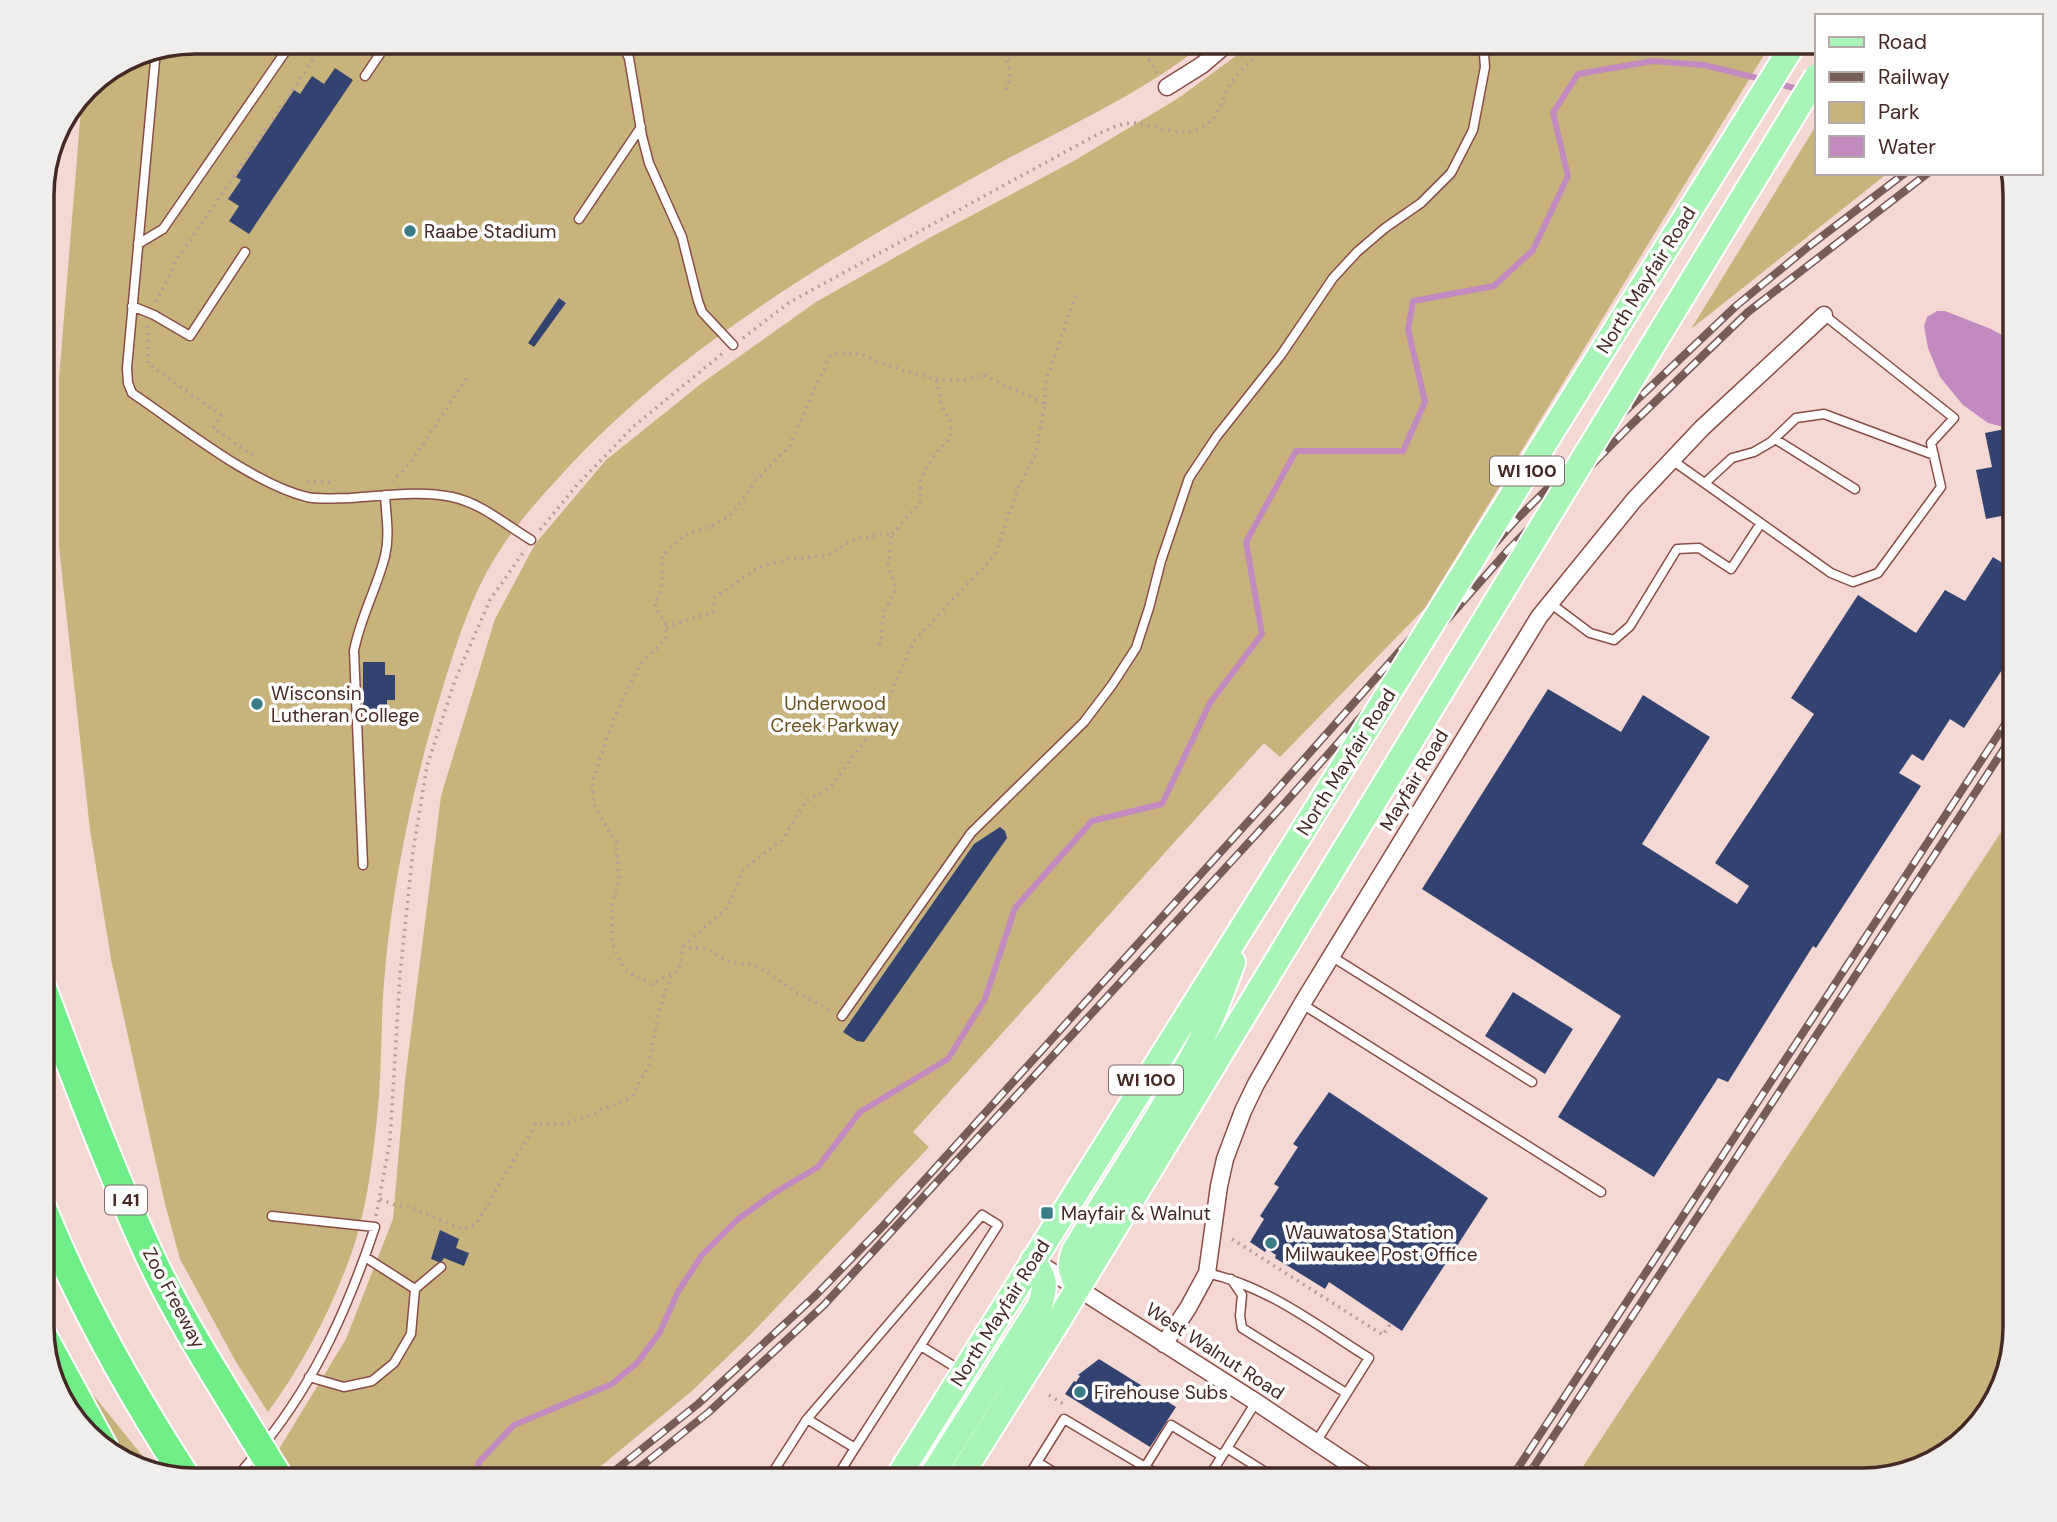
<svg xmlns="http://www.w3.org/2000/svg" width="2057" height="1522" font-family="'DM Sans',sans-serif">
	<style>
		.green { fill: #c9b37d }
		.water { fill: #c28ac0 }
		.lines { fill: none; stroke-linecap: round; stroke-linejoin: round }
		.stream { stroke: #c28ac0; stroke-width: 6 }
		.building { fill: #324271 }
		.lane-casing { stroke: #894d45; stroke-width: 11 }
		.street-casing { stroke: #894d45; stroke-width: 19 }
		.primary-casing { stroke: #fff; stroke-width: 28 }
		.highway-casing { stroke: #fff; stroke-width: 32 }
		.path { stroke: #b89c98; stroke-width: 3.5; stroke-dasharray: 2 5; stroke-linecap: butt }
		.lane { stroke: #fff; stroke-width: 8 }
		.street { stroke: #fff; stroke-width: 16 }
		.primary { stroke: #a9f5b8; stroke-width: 24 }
		.highway { stroke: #6fee88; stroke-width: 28 }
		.rail-casing { stroke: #765b57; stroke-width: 8 }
		.rail { stroke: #fff; stroke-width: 5; stroke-dasharray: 16; stroke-linecap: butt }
		.primary-bridge-casing { stroke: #fff; stroke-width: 28; stroke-linecap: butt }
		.highway-bridge-casing { stroke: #fff; stroke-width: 32; stroke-linecap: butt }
		.primary-bridge { stroke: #a9f5b8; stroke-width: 24 }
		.highway-bridge { stroke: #6fee88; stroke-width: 28 }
		.poi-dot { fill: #367d88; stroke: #fff; stroke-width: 2.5 }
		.labels { text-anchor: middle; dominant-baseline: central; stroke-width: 7; stroke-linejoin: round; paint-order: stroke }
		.shield { fill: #fff; stroke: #7b6866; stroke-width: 2 }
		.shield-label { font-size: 18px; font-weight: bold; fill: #432824 }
		.poi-label { font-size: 19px; fill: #432824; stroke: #fff; text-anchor: start }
		.street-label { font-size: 19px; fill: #432824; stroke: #fff }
		.park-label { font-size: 19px; fill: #68531c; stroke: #fff }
		.rim { fill: none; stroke: #432824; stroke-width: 3.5 }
	</style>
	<rect width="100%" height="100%" fill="#f5d8d4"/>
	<path class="green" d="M 196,42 L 1206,42 C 1147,91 1066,127 998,164 C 843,250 683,342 562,474 C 540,498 518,522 500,550 C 472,592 457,643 442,690 C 415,778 393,879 385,971 C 381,1012 382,1054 379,1096 C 374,1151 368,1211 348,1263 C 328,1316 301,1367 268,1412 L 236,1362 L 180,1259 L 165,1204 L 111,959 L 90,830 L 59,547 L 59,379 L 82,96 C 113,56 150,51 196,42 Z
		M 1255,42 L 1772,42 L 1425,608 L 1280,757 L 1264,743 L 913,1132 L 929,1147 L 750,1335 L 692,1391 L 584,1480 L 293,1480 L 276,1454 L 346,1339 L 393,1219 L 405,1080 L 441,796 L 495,619 L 535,544 L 606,460 L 702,383 L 816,302 L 931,237 L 1072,162 L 1177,99 Z
		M 1817,124 L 1817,173 L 1888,173 L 1691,329 Z
		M 2015,811 L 2015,1327 L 1983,1420 L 1929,1464 L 1861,1480 L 1574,1480 Z
		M 42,1302 L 78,1376 L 149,1464 L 102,1448 L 58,1395 L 42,1336 Z"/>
	<path class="water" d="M 1937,311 L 1945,311 L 1991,329 L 2015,342 L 2015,376 L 2011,373 L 2004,375 C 2004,385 2007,390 2015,396 L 2015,430 L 1988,423 L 1963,405 L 1940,377 L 1928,348 L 1924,326 L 1927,317 Z"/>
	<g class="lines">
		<path class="stream" d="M 1775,83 L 1802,90
			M 475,1480 L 479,1462 L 514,1425 L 612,1384 L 638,1362 L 660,1332 L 678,1292 L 702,1255 L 738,1219 L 776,1192 L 818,1167 L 860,1112 L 948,1059 L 985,999 L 1015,908 L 1092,821 L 1162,804 L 1210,703 L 1262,634 L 1246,542 L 1296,451 L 1403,451 L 1425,402 L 1408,329 L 1413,301 L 1494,286 L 1533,250 L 1568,176 L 1553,113 L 1578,74 L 1653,61 L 1704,65 L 1765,80"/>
	</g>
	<path class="building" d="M 335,68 L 353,80 L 249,234 L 229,221 L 239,206 L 228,199 L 241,180 L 236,177 L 294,90 L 300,94 L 312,76 L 324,84 Z
		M 559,298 L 566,303 L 534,347 L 528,343 Z
		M 2005,429 L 2012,462 L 2015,462 L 2015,550 L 2009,551 L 2001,516 L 1986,519 L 1976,470 L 1992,467 L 1985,433 Z
		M 1993,557 L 2015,571 L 2015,650 L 1964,728 L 1950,719 L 1923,761 L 1912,754 L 1899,773 L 1921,786 L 1816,948 L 1813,946 L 1728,1082 L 1718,1078 L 1654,1177 L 1558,1117 L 1621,1016 L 1422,889 L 1548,689 L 1621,732 L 1643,695 L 1710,737 L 1642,844 L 1737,904 L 1749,886 L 1715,863 L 1814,714 L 1791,698 L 1858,595 L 1916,633 L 1945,590 L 1965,601 Z
		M 363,662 L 385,662 L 385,675 L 395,675 L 395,700 L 387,700 L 387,715 L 363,715 Z
		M 1000,827 L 1005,831 L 1007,838 L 864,1042 L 857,1041 L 843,1032 L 974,844 Z
		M 1513,992 L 1573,1029 L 1545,1074 L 1485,1036 Z
		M 1329,1092 L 1488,1198 L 1402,1331 L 1329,1282 L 1325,1289 L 1275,1258 L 1276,1255 L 1267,1249 L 1265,1252 L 1250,1242 L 1264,1219 L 1260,1216 L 1279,1187 L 1274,1184 L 1298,1147 L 1293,1144 Z
		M 440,1230 L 459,1239 L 456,1248 L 469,1253 L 464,1266 L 444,1258 L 441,1263 L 431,1259 Z
		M 1099,1359 L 1176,1407 L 1150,1447 L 1065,1394 L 1074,1381 L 1076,1382 L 1080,1376 L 1078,1375 Z"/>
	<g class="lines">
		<g class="lane-casing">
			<path id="lane" d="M 621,42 L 629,58 L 642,136 L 649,163 L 682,237 L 698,301 L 702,312 L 733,345
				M 156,50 L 127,368 L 128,383 L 132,393 C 181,426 251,483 307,497 C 321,500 336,498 350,498 C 383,496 419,490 452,497 C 481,503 506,525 531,540
				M 365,76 L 388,42
				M 579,219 L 641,127
				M 138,244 L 163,229 L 292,42
				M 132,306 L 154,315 L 190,336 L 245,252
				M 1775,439 L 1855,489
				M 1672,460 L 1831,573 L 1853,582 L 1878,573 L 1941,487 L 1931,443 L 1954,418 L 1824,315
				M 1705,483 L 1732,458 L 1754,452 L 1771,442 L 1796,418 L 1824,414 L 1934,455
				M 1550,603 L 1590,633 L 1614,640 L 1630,626 L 1677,549 L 1699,548 L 1731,569 L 1761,523
				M 363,865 L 354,651 C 360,618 377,588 385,556 C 390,535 386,516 385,495
				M 1331,956 L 1532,1082
				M 1302,1004 L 1601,1192
				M 842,1016 L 971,833 L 1084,722 L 1112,685 L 1136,648 L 1149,608 L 1161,561 L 1189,478 L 1217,436 L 1281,355 L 1333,278 L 1357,252 L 1385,228 L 1421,203 L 1451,173 L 1473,130 L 1485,67 L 1483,42
				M 365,1257 L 415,1289
				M 1207,1273 C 1267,1286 1318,1326 1369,1358 L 1316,1442
				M 1231,1279 L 1242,1295 L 1240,1316 L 1242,1328 L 1346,1393
				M 921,1346 L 960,1370
				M 309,1377 L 344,1387 L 372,1381 L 394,1363 L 411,1334 L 415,1289 L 441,1267
				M 807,1419 L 982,1215 L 998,1225 L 855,1448
				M 265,1443 C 317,1378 349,1305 375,1227 L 272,1216
				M 1227,1448 L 1278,1480
				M 1037,1462 L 1067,1480
				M 1145,1467 L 1171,1425 L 1222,1456
				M 234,1480 L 257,1453
				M 768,1480 L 807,1419 L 855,1448 L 835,1480
				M 1026,1480 L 1064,1419 L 1167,1480
				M 1207,1480 L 1256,1402"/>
		</g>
		<g class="street-casing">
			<path id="street" d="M 1167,87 L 1202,65 L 1229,42
				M 1035,1261 L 1256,1402 L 1373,1480
				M 1164,1344 L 1188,1308 L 1207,1273 L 1219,1186 L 1225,1159 L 1243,1111 L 1256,1084 L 1302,1004 L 1539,617 L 1634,500 L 1702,428 L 1824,315"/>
		</g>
		<g class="primary-casing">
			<path id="primary" d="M 1078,1287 C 1071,1273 1068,1266 1074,1251 C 1114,1184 1159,1119 1196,1050 C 1211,1022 1222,992 1233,962
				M 896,1480 L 1259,901
				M 929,1480 L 1040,1305 C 1047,1283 1045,1279 1033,1260
				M 958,1480 L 1055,1326 L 1298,926"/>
		</g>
		<g class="highway-casing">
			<path id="highway" d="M 42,988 C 75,1077 109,1166 148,1252 C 172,1304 202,1353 232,1402
				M 42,1208 C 80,1303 130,1391 185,1476
				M 42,1335 L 104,1449"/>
		</g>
		<path class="path" d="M 997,42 C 1007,58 1014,71 1006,90
			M 1137,42 L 1158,74
			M 1009,59 L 1037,42
			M 156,302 L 176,261 L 325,42
			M 147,326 L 148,364 L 221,415 L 213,428 L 256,458
			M 743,338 L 790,302 L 1098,134 C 1109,129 1121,123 1133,123 C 1157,124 1179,139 1202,127 C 1220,118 1222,98 1231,83 C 1241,66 1260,55 1274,42
			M 1045,404 L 1045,384 L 1076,295
			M 307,481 L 334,483
			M 391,481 L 403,471 L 417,454 L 468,376
			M 540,530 L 577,485 L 634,426 L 723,353
			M 892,534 L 920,503 L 921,478 L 933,457 L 951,436 L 951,424 L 941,403 L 936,379
			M 666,627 L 713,612 L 715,597 L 759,567 L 783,560 L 829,555 L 856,538 L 892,534 L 888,564 L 894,581 L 895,591 L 884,612 L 879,651
			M 683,946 L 728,907 L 743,870 L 783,839 L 806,801 L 830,787 L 876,726 L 914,641 L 995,555 L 1018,488 L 1035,455 L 1045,404 L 984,375 L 961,380 L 936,379 L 901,370 L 863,355 L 840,352 L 829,357 L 789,447 L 756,480 L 733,513 L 710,527 L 688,533 L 662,555 L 662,588 L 655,604 L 666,627 L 666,638 L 640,665 L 628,688 L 613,720 L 592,782 L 594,805 L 616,842 L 619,877 L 612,907 L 612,943 L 625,970 L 651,984 L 679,970 L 683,946 L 709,950 L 727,961 L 757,966 L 796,992 L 831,1010
			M 380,1199 L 395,1205 L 412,1208 L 463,1229 L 476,1224 L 536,1123 L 567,1124 L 632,1097 L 648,1067 L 659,1011 L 671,975
			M 376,1216 L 390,1141 L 400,974 L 413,851 L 427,766 L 455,680 L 490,600 L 525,550
			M 1232,1239 L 1383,1335 L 1391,1323
			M 1049,1395 L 1065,1405
			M 1226,1480 L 1234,1467"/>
		<use href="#lane" class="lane"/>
		<use href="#street" class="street"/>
		<use href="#primary" class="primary"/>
		<use href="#highway" class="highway"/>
		<g class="rail-casing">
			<path id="rail" d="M 603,1480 L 698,1404 L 815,1296 L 883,1226 L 1275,792 L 1514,522 L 1623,413 L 1736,306 L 1808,247 L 1905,173
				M 624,1480 L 709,1412 L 824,1305 L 1285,803 L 1510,548 L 1630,426 L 1748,312 L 1928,173
				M 1510,1480 L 2015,709
				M 1525,1480 L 2015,732"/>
		</g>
		<use href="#rail" class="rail"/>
		<g class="primary-bridge-casing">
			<path id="primary-bridge" d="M 1259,901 L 1795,42
				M 1298,926 L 1817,76"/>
		</g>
		<g class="highway-bridge-casing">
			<path id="highway-bridge" d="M 232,1402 L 280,1480"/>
		</g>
		<use href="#primary-bridge" class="primary-bridge"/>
		<use href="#highway-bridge" class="highway-bridge"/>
	</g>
	<g class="poi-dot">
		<circle cx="410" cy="231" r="7"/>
		<circle cx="257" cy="704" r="7"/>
		<rect x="1040" y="1206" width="14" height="14" rx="3.5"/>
		<circle cx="1271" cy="1243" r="7"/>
		<circle cx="1080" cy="1392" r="7"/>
	</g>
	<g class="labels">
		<g class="shield">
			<rect x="1490" y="456.5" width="74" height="29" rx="5"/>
			<rect x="1109" y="1065.5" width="74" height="29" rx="5"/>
			<rect x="105" y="1185.5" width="42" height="29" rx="5"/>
		</g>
		<g class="shield-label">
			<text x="1527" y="471">WI 100</text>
			<text x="1146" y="1080">WI 100</text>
			<text x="126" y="1200">I 41</text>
		</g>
		<g class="poi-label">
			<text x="424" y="231">Raabe Stadium</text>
			<text x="271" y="693">Wisconsin<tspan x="271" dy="22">Lutheran College</tspan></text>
			<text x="1061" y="1213">Mayfair &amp; Walnut</text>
			<text x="1285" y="1232">Wauwatosa Station<tspan x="1285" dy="22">Milwaukee Post Office</tspan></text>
			<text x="1094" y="1392">Firehouse Subs</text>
		</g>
		<g class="street-label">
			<text transform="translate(1646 280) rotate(-58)">North Mayfair Road</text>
			<text transform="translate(1346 762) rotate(-58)">North Mayfair Road</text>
			<text transform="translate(1414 780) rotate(-59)">Mayfair Road</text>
			<text transform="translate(174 1298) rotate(62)">Zoo Freeway</text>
			<text transform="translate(1000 1313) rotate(-58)">North Mayfair Road</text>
			<text transform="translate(1215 1351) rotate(33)">West Walnut Road</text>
		</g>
		<g class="park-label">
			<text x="835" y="703">Underwood<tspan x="835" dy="22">Creek Parkway</tspan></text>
		</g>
	</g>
	<path d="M0 0H2057V1522H0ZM195 54H1862A141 141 0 0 1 2003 195V1327A141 141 0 0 1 1862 1468H195A141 141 0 0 1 54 1327V195A141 141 0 0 1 195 54Z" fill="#f0eeed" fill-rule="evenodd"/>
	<path class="rim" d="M195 54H1862A141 141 0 0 1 2003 195V1327A141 141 0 0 1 1862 1468H195A141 141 0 0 1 54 1327V195A141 141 0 0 1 195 54Z"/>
	<rect x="1815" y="14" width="228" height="161" fill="#ffffff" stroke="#b4a9a7" stroke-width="2"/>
	<rect x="1829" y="37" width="35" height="10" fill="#a9f5b8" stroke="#b4a9a7" stroke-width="2"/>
	<text x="1878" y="49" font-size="21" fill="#432824">Road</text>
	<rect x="1829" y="72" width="35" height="10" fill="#765b57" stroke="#b4a9a7" stroke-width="2"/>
	<text x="1878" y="84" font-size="21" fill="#432824">Railway</text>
	<rect x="1829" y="102" width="35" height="21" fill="#c9b37d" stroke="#b4a9a7" stroke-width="2"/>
	<text x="1878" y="119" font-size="21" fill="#432824">Park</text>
	<rect x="1829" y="136" width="35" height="21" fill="#c28ac0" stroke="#b4a9a7" stroke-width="2"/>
	<text x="1878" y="154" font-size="21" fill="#432824">Water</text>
</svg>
